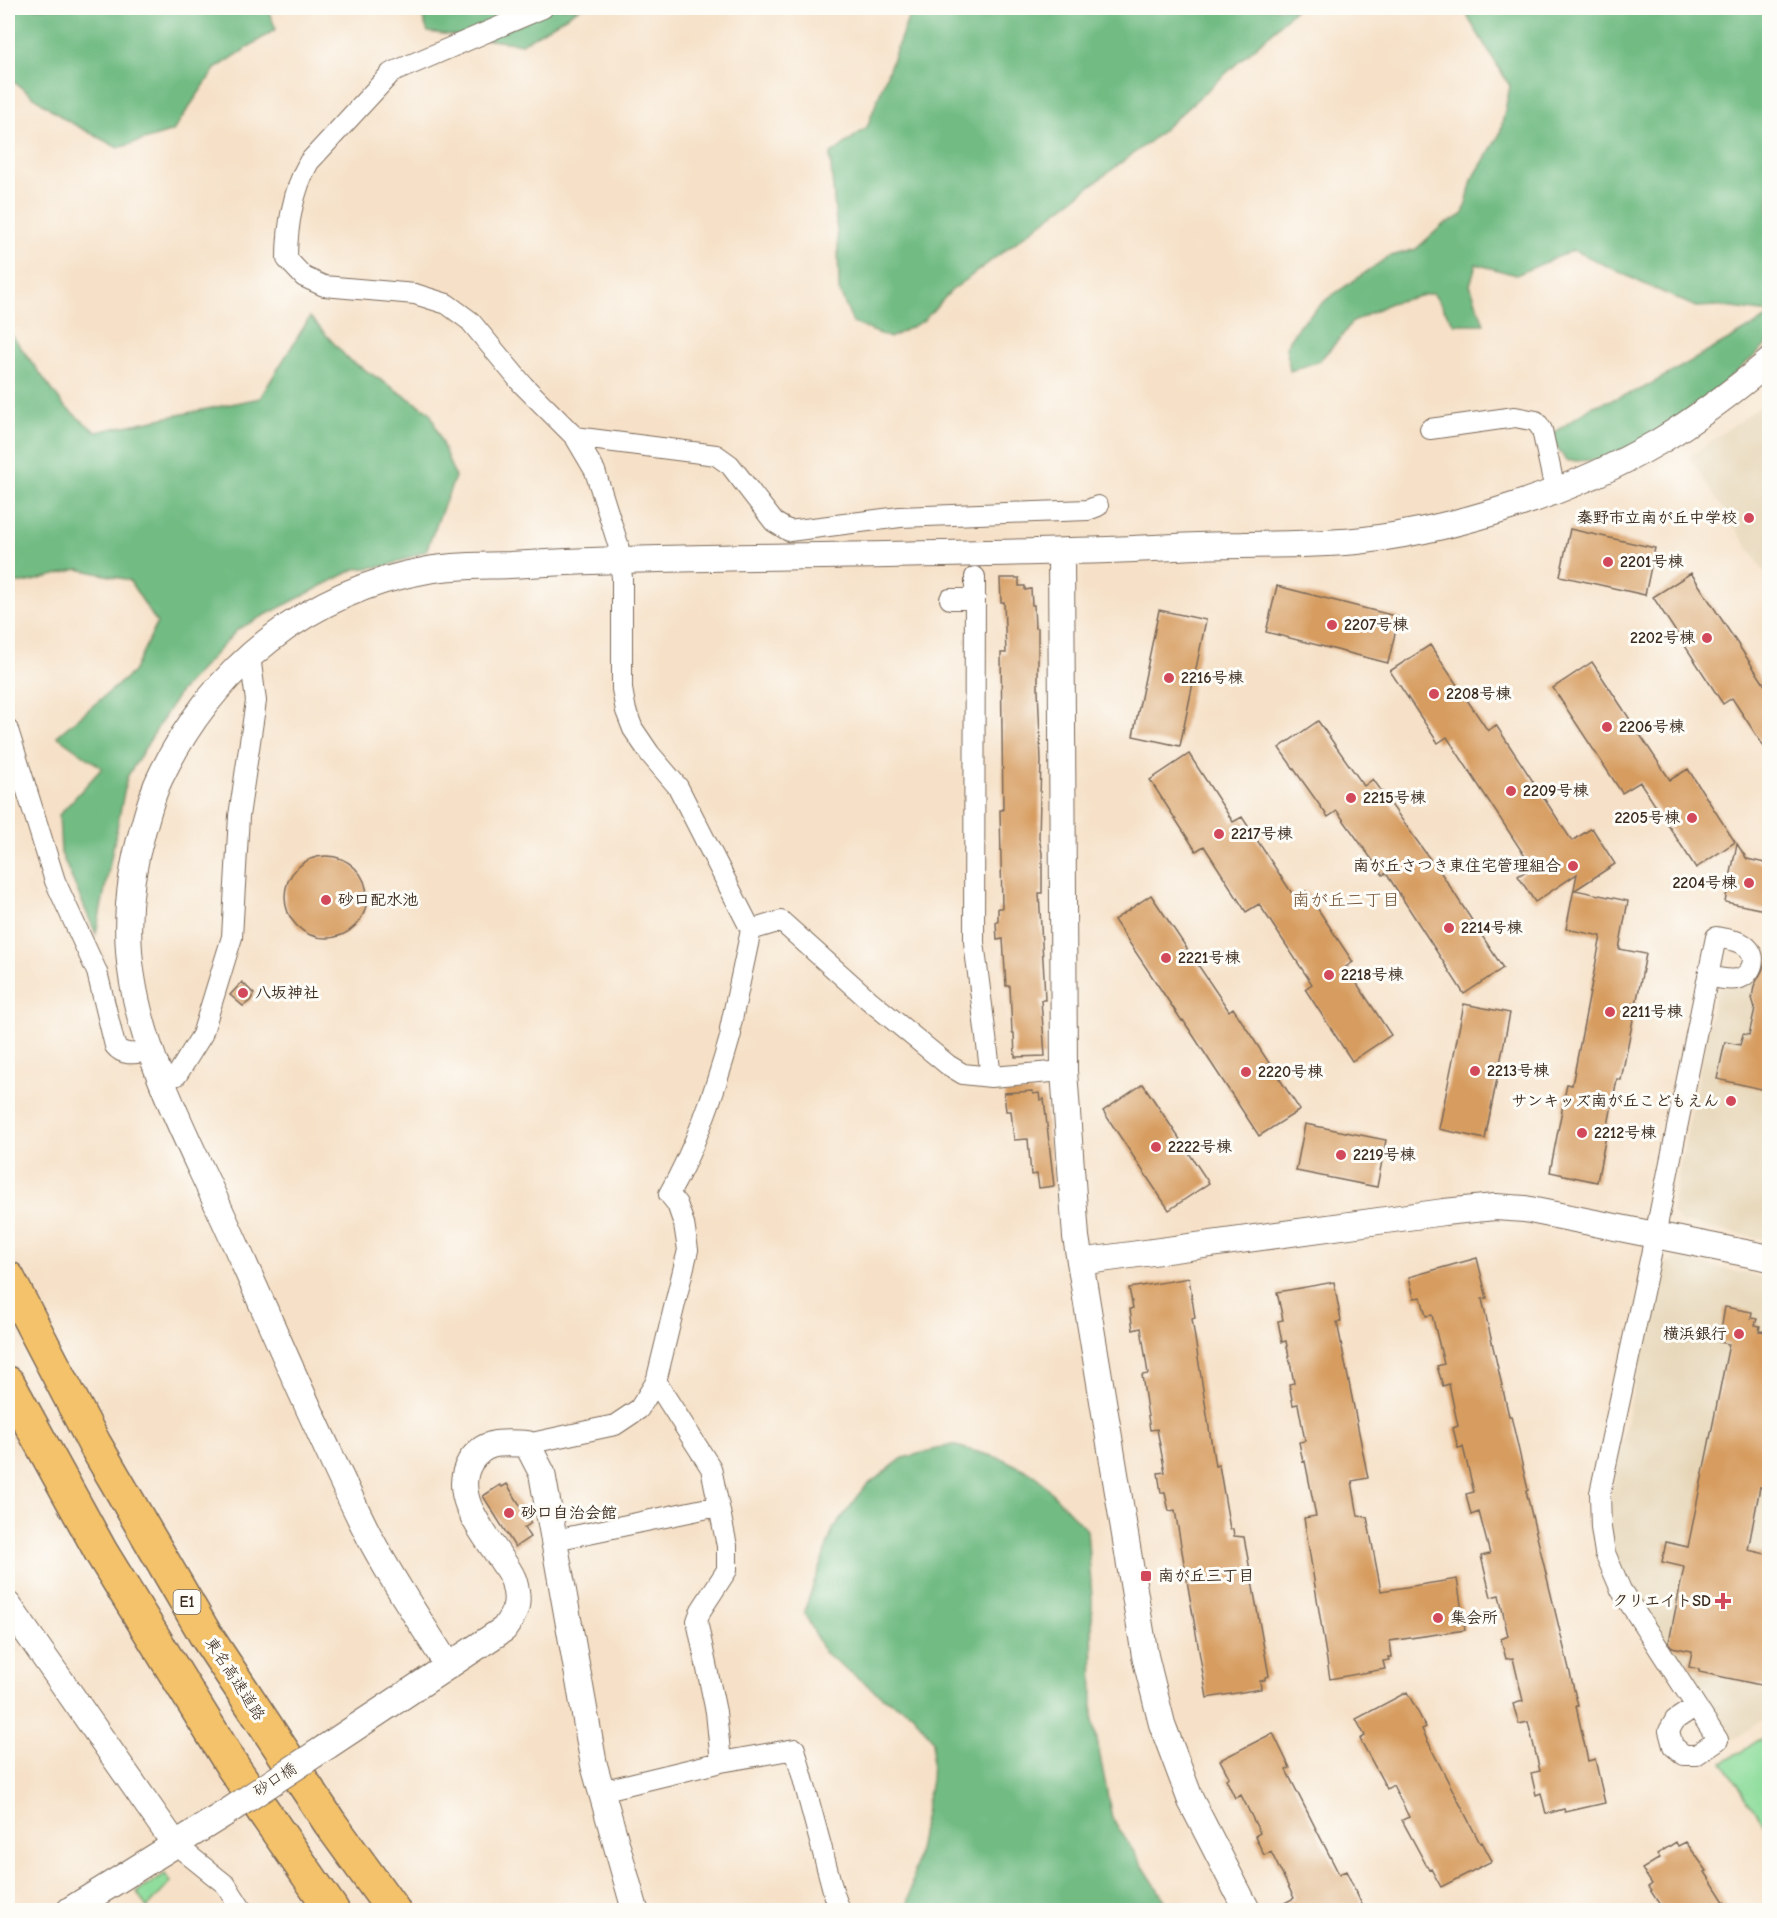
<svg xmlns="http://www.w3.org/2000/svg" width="1777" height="1918" font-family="'Comic Neue','Klee One',sans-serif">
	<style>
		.built { fill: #e6d6b7 }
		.green { fill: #8edd9c; stroke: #64845d; stroke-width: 1.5 }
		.forest { fill: #72bc84; stroke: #567351; stroke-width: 1.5 }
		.building { fill: #d79d61 }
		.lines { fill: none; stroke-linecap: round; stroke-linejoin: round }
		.minor-casing { stroke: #7c6a5a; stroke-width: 22 }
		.tertiary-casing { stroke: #7c6a5a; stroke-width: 28 }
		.motorway-casing { stroke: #7c6a5a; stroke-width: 36 }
		.minor { stroke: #fff; stroke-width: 20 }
		.tertiary { stroke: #fff; stroke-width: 26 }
		.motorway { stroke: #f4c26a; stroke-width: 33 }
		.tertiary-bridge-casing { stroke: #7c6a5a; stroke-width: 28; stroke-linecap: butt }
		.tertiary-bridge { stroke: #fff; stroke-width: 26 }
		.poi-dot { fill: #d1495b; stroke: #fdfcf7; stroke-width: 2 }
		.labels { text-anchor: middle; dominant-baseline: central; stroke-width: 6; stroke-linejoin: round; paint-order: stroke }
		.shield { fill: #fdfcf7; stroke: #75695f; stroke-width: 1.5 }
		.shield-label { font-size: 15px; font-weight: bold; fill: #3b2a1e }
		.poi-label { font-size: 16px; font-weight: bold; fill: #3b2a1e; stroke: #fdfcf7; text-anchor: start }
		.street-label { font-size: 16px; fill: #3b2a1e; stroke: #fdfcf7 }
		.neighbourhood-label { font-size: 18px; fill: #725235; stroke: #fdfcf7 }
	</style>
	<rect width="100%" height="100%" fill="#fdfcf7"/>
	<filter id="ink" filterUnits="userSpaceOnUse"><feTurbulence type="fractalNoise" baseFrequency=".0167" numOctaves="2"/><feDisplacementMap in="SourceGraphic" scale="12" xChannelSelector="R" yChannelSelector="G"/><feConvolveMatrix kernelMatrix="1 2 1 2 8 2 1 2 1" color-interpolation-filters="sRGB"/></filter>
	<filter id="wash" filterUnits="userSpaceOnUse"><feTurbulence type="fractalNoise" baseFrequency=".008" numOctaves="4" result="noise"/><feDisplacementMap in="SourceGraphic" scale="24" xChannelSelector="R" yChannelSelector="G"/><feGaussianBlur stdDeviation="1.35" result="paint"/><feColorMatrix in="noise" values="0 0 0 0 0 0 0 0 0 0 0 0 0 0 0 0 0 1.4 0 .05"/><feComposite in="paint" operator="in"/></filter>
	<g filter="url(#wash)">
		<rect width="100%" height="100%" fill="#f6e1c8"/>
		<path class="built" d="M 1769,400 L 1769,579 L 1689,457 Z
			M 1760,950 L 1769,952 L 1769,1240 L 1683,1223 L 1671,1212 L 1716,990 L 1720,987 L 1756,978 L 1760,971 L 1762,963 Z
			M 1674,1258 L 1769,1279 L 1769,1716 L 1729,1742 L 1622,1577 L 1611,1542 L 1610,1498 L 1660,1264 L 1673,1262 Z"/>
		<path class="green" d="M 1769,1734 L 1769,1833 L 1723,1763 Z
			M 165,1874 L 171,1882 L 147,1908 L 137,1892 Z"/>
		<path class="forest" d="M 8,8 L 267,8 L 276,29 L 215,69 L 173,131 L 118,148 L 66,120 L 15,83 L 8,82 Z
			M 419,8 L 580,8 L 522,44 L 428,32 Z
			M 912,8 L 1296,8 L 1272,32 L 1154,138 L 951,291 L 923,321 L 890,338 L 853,323 L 839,290 L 838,244 L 830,155 L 867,127 Z
			M 1465,8 L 1769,8 L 1769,313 L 1718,306 L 1696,307 L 1642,283 L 1574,250 L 1516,275 L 1476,264 L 1470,285 L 1484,324 L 1454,324 L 1433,293 L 1390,303 L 1351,323 L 1341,337 L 1319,361 L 1290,371 L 1286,347 L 1299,325 L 1327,299 L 1388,257 L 1416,249 L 1443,225 L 1463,215 L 1472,180 L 1500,134 L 1510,86 L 1470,21 Z
			M 310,317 L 348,359 L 430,412 L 455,477 L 426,551 L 387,566 L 355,569 L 238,629 L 179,693 L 127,777 L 96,934 L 61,853 L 59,815 L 102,768 L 57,736 L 133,672 L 157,623 L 129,580 L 78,569 L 25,583 L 8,583 L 8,330 L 64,406 L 96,432 L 260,398 Z
			M 1769,317 L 1769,343 L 1726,381 L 1659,432 L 1601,460 L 1566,461 L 1550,436 L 1591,407 L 1642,389 Z
			M 952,1445 L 1003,1459 L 1035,1475 L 1087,1530 L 1092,1597 L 1093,1720 L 1112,1818 L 1166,1902 L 1166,1910 L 907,1910 L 931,1780 L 933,1740 L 912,1713 L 883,1697 L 824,1652 L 804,1612 L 833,1529 L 866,1486 L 903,1458 Z"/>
		<g id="blocks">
			<path class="building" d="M 1570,529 L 1655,548 L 1645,595 L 1560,576 Z
				M 1691,573 L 1770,693 L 1770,756 L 1732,698 L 1723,704 L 1653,597 Z
				M 1000,578 L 1019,578 L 1019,586 L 1025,586 L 1025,590 L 1031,589 L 1032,605 L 1034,605 L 1035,628 L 1038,628 L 1038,689 L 1041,761 L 1039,838 L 1042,853 L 1042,893 L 1039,893 L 1044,977 L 1045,1000 L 1041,1000 L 1045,1056 L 1015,1057 L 1014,1033 L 1012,1033 L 1010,986 L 1006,986 L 1003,939 L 997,940 L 996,922 L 998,922 L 998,908 L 1002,908 L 1000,810 L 1003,810 L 1001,653 L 1006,653 L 1004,602 L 1001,602 Z
				M 1277,586 L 1399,617 L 1388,663 L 1266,632 Z
				M 1159,610 L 1206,620 L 1180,746 L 1133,736 Z
				M 1430,645 L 1488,731 L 1496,725 L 1572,841 L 1592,828 L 1615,864 L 1575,890 L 1628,901 L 1619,949 L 1646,954 L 1621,1080 L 1617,1079 L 1597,1182 L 1550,1172 L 1567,1084 L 1572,1085 L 1601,936 L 1566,929 L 1577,874 L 1535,902 L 1518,876 L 1532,867 L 1447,737 L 1438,743 L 1390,671 Z
				M 1592,662 L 1670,780 L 1688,769 L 1735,842 L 1696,868 L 1640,782 L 1622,793 L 1553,688 Z
				M 1318,721 L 1364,786 L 1373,779 L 1432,862 L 1434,862 L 1503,968 L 1464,994 L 1386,873 L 1383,875 L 1337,811 L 1328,817 L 1279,748 Z
				M 1189,754 L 1233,822 L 1242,817 L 1295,898 L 1306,891 L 1353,962 L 1346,967 L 1391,1035 L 1352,1061 L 1305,989 L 1312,984 L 1259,904 L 1246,912 L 1204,846 L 1196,851 L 1150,780 Z
				M 1737,844 L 1747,859 L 1770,864 L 1770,911 L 1725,902 Z
				M285 897a41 41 0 1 1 82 0a41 41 0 1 1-82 0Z
				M 1151,895 L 1229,1011 L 1233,1008 L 1300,1110 L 1259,1136 L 1183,1020 L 1182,1021 L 1114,920 Z
				M 1770,951 L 1770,1091 L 1717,1079 L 1725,1042 L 1740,1045 L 1743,1034 L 1749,1035 L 1755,1008 L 1752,998 L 1754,986 L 1762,971 Z
				M 242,982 L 254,994 L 250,1001 L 243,1006 L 230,995 Z
				M 1464,1004 L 1510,1013 L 1485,1139 L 1439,1129 Z
				M 1143,1084 L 1209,1183 L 1169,1210 L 1103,1111 Z
				M 1032,1091 L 1033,1094 L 1039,1093 L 1040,1100 L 1044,1099 L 1054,1186 L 1039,1188 L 1037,1174 L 1031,1175 L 1028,1139 L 1014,1140 L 1011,1111 L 1006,1111 L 1004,1093 Z
				M 1305,1124 L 1386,1140 L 1377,1187 L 1296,1171 Z
				M 1477,1258 L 1487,1298 L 1482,1299 L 1509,1416 L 1511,1416 L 1528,1490 L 1526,1491 L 1578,1706 L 1576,1706 L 1588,1761 L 1595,1759 L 1605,1803 L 1565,1812 L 1564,1809 L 1546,1814 L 1541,1793 L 1536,1795 L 1531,1773 L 1540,1771 L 1528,1722 L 1519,1724 L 1513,1704 L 1523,1701 L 1513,1658 L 1506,1659 L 1501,1639 L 1508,1636 L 1499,1595 L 1491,1597 L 1481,1556 L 1490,1554 L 1479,1512 L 1471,1515 L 1466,1494 L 1474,1492 L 1463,1447 L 1458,1448 L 1453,1428 L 1458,1426 L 1449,1384 L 1443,1386 L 1437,1366 L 1444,1364 L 1432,1315 L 1426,1316 L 1421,1297 L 1414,1298 L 1409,1277 Z
				M 1189,1278 L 1195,1318 L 1192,1319 L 1215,1466 L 1219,1465 L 1230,1529 L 1233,1529 L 1234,1536 L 1244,1537 L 1269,1676 L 1265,1677 L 1265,1680 L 1260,1681 L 1261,1689 L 1207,1698 L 1175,1510 L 1169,1511 L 1165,1493 L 1161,1493 L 1158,1473 L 1165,1472 L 1157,1429 L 1150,1430 L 1147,1410 L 1142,1375 L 1148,1374 L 1141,1328 L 1133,1330 L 1130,1309 L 1133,1308 L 1129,1288 Z
				M 1334,1282 L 1341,1321 L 1337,1322 L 1368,1478 L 1352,1481 L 1358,1516 L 1367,1517 L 1381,1591 L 1457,1579 L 1465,1630 L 1390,1641 L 1392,1657 L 1388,1657 L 1389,1660 L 1383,1661 L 1385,1669 L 1330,1679 L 1304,1518 L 1316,1516 L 1305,1461 L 1303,1462 L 1299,1442 L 1305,1441 L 1298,1404 L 1293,1405 L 1289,1384 L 1294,1383 L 1286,1341 L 1282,1342 L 1278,1321 L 1283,1320 L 1277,1292 Z
				M 1725,1307 L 1752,1312 L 1751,1318 L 1757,1319 L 1755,1325 L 1760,1326 L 1759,1331 L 1770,1332 L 1770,1489 L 1760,1487 L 1748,1550 L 1770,1555 L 1770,1687 L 1699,1672 L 1699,1669 L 1689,1667 L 1692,1651 L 1672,1647 L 1669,1642 L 1684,1567 L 1662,1562 L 1666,1542 L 1688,1547 L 1729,1344 L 1719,1342 Z
				M 507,1484 L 531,1523 L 524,1528 L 530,1537 L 515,1547 L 483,1496 L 500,1485 L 502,1487 Z
				M 1407,1692 L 1426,1727 L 1422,1729 L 1434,1754 L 1480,1843 L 1482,1842 L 1492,1861 L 1441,1887 L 1431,1869 L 1429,1870 L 1402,1820 L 1409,1817 L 1393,1785 L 1387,1789 L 1360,1739 L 1365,1736 L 1356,1719 Z
				M 1273,1733 L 1290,1768 L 1286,1770 L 1339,1874 L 1346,1871 L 1365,1911 L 1270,1911 L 1294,1898 L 1271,1852 L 1264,1855 L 1255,1836 L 1260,1833 L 1241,1795 L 1235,1798 L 1226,1779 L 1229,1777 L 1220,1760 Z
				M 1676,1842 L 1678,1846 L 1686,1842 L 1707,1871 L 1705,1872 L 1730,1911 L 1664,1911 L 1648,1887 L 1652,1884 L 1642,1869 L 1660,1858 L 1657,1854 Z"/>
		</g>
	</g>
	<g filter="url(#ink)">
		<use href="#blocks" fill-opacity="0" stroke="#7c6a5a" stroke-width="1.5"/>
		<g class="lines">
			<g class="minor-casing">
				<path id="minor" d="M 1430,429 L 1515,417 L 1536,421 L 1542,430 L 1555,490
					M 575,437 L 716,455 L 730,465 L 774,522 L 789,531 L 900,517 L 1088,510 L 1098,506
					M 975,577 L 974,942 L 991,1077
					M 950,599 L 975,599
					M 8,730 L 55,881 L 97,972 L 115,1046 C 124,1057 136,1053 149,1051
					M 751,930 L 781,921 L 869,1000 L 948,1065 L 963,1074 L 991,1077 L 1064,1071
					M 162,1081 L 177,1075 L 202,1035 L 232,937 L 239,816 L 256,701 L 250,656
					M 656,1382 L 711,1468 L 727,1546 L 727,1570 L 701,1610 L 697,1621 L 716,1712 L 721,1762
					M 527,1444 L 615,1425 L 639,1409 L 656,1382 L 688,1250 L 684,1224 L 677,1204 L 669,1194 C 697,1145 716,1088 731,1034 L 730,1029 L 751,930 L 678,787 L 650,754 L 633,729 L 626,711 L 622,689 L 622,578 L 618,544 L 595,471 L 575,437 L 523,385 L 470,321 L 447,304 L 415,294 L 324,286 L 304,277 L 287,259 C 287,227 293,190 309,162 L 391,73 L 543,8
					M 555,1540 L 718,1506
					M 1696,1706 L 1675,1720 L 1669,1731 L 1673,1746 L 1684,1755 L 1696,1755 L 1718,1740 L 1621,1590 L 1605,1553 L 1601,1528 L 1600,1493 L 1651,1255 L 1716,937 C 1725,939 1740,940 1747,947 C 1759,958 1751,976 1737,979 C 1727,981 1717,978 1708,976
					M 601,1791 L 721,1762 L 795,1749 L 834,1894 L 840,1910
					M 175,1844 L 226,1885 L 242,1910"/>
			</g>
			<g class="tertiary-casing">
				<path id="tertiary" d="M 1061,552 L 1064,1071 L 1076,1237 L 1145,1656 L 1162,1724 L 1191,1801 L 1247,1910
					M 1080,1262 L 1444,1212 L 1495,1207 L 1525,1209 L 1770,1258
					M 8,1605 L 175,1844
					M 448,1666 C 422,1624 393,1582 370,1538 C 317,1433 272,1324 223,1217 C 188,1139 145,1062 132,977 C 124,927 129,877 143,829 C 148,812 152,794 160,778 C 213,667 308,591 428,570 C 455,565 483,566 510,565 C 559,562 609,560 659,559 C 817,555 976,555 1134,549 C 1171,547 1207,545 1243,545 C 1284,544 1324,545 1365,540 C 1462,528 1575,491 1660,441 C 1698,418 1735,390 1770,361
					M 326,1747 L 504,1629 C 516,1612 520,1603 514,1582 C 512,1575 507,1568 503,1562 C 485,1534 450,1496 470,1462 C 485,1439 503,1443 527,1444 L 542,1473 L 594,1765 L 635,1910
					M 70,1910 L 224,1814"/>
			</g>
			<g class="motorway-casing">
				<path id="motorway" d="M 8,1278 L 94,1443 L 205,1634 L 330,1823 L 393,1910
					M 8,1383 L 101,1552 L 233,1767 L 332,1910"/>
			</g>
			<use href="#minor" class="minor"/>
			<use href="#tertiary" class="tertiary"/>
			<use href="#motorway" class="motorway"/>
			<g class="tertiary-bridge-casing">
				<path id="tertiary-bridge" d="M 224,1814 L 326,1747"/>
			</g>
			<use href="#tertiary-bridge" class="tertiary-bridge"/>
		</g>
	</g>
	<g class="poi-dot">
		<circle cx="1749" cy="518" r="6"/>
		<circle cx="1608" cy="562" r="6"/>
		<circle cx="1332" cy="625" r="6"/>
		<circle cx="1707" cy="638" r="6"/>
		<circle cx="1169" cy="678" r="6"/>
		<circle cx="1434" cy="694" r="6"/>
		<circle cx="1607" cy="727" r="6"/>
		<circle cx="1511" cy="791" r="6"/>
		<circle cx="1351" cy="798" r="6"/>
		<circle cx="1692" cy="818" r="6"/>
		<circle cx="1219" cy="834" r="6"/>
		<circle cx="1573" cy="866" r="6"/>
		<circle cx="1749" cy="883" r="6"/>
		<circle cx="326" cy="900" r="6"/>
		<circle cx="1449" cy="928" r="6"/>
		<circle cx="1166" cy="958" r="6"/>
		<circle cx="1329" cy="975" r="6"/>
		<circle cx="243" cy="993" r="6"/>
		<circle cx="1610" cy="1012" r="6"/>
		<circle cx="1475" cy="1071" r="6"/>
		<circle cx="1246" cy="1072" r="6"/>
		<circle cx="1731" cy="1101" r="6"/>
		<circle cx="1582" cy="1133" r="6"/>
		<circle cx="1156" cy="1147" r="6"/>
		<circle cx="1341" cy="1155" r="6"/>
		<circle cx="1739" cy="1334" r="6"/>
		<circle cx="509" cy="1513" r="6"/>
		<rect x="1140" y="1570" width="12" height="12" rx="3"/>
		<path d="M1720 1592h6v6h6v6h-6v6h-6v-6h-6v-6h6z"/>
		<circle cx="1438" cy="1618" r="6"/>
	</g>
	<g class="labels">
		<rect class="shield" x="173.5" y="1590" width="27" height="24" rx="4.5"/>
		<g class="shield-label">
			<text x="187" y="1602">E1</text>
		</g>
		<g class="poi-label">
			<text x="1737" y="518" text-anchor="end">秦野市立南が丘中学校</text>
			<text x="1620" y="562">2201号棟</text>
			<text x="1344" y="625">2207号棟</text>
			<text x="1695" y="638" text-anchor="end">2202号棟</text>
			<text x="1181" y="678">2216号棟</text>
			<text x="1446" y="694">2208号棟</text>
			<text x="1619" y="727">2206号棟</text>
			<text x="1523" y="791">2209号棟</text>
			<text x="1363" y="798">2215号棟</text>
			<text x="1680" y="818" text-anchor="end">2205号棟</text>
			<text x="1231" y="834">2217号棟</text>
			<text x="1561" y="866" text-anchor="end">南が丘さつき東住宅管理組合</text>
			<text x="1737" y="883" text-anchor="end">2204号棟</text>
			<text x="338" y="900">砂口配水池</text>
			<text x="1461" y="928">2214号棟</text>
			<text x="1178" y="958">2221号棟</text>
			<text x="1341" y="975">2218号棟</text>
			<text x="255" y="993">八坂神社</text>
			<text x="1622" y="1012">2211号棟</text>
			<text x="1487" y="1071">2213号棟</text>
			<text x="1258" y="1072">2220号棟</text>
			<text x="1719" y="1101" text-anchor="end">サンキッズ南が丘こどもえん</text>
			<text x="1594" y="1133">2212号棟</text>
			<text x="1168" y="1147">2222号棟</text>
			<text x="1353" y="1155">2219号棟</text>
			<text x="1727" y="1334" text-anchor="end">横浜銀行</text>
			<text x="521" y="1513">砂口自治会館</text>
			<text x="1158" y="1576">南が丘三丁目</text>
			<text x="1711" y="1601" text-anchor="end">クリエイトSD</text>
			<text x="1450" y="1618">集会所</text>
		</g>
		<g class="street-label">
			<text transform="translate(235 1679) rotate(57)">東名高速道路</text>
			<text transform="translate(275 1780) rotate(-33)">砂口橋</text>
		</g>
		<g class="neighbourhood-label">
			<text x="1346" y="900">南が丘二丁目</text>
		</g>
	</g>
	<rect width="1777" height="1918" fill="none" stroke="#fdfcf7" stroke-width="30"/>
</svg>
